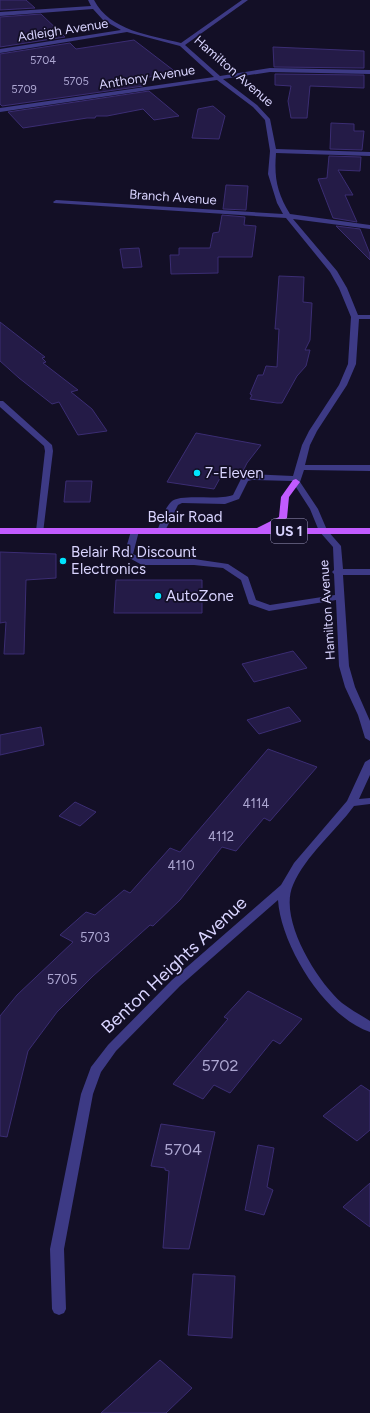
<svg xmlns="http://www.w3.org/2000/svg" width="370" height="1413" font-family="Figtree,sans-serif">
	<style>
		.building { fill: #241b47; stroke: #3b2d73 }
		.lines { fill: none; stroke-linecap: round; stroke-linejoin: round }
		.minor { fill: #3d3a85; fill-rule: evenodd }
		.major { fill: #c25bff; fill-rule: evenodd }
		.poi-dot { fill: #00e5ff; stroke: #130f26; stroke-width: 1.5 }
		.labels { text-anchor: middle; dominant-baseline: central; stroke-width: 3.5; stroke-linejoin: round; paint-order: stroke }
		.far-number-label { font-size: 11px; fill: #aca6d1 }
		.far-street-label { font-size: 13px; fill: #d9d4ff; stroke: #130f26 }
		.number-label { font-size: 13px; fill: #aca6d1 }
		.shield { fill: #130f26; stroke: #9e99be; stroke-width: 1 }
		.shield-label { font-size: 14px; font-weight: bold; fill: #d9d4ff }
		.poi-label { font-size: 15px; fill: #d9d4ff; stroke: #130f26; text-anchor: start }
		.street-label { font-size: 15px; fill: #d9d4ff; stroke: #130f26 }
		.near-number-label { font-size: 16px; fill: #aca6d1 }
		.near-street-label { font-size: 18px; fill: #d9d4ff; stroke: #130f26 }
	</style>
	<rect width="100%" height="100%" fill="#130f26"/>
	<path class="building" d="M 0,0 L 26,0 L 35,8 L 0,10 Z
		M 41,14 L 65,37 L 0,47 L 0,17 Z
		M 134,40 L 177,73 L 135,79 L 143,86 L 2,106 L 0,104 L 0,54 L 70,43 L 76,49 Z
		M 273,47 L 364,51 L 364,68 L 274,67 Z
		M 275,74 L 364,75 L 364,88 L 310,86 L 307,118 L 291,118 L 288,101 L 291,86 L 275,85 Z
		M 149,91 L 179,116 L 154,120 L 143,109 L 107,116 L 96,116 L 95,118 L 87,118 L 23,128 L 8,112 Z
		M 213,106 L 225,116 L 219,139 L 192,138 L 198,109 Z
		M 331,123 L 354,124 L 354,131 L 364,131 L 362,150 L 330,149 Z
		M 329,156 L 361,157 L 360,171 L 338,170 L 353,195 L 345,195 L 357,222 L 333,218 L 318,179 L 327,178 Z
		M 226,185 L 248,186 L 246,210 L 223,209 Z
		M 222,215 L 245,217 L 244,225 L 256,226 L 252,257 L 218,257 L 218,273 L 171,274 L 170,255 L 179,255 L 179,248 L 210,248 L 213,233 L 219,232 Z
		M 336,226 L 360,229 L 370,254 L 370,260 Z
		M 139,248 L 142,267 L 123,268 L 120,249 Z
		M 279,276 L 304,277 L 303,302 L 312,303 L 310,340 L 305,350 L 310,350 L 306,366 L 297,376 L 282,403 L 277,403 L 250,399 L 252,395 L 250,394 L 258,375 L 263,375 L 266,366 L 277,367 L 279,329 L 275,329 Z
		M 0,322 L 45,357 L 42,358 L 46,362 L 43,363 L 78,390 L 71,392 L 92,409 L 107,431 L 78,435 L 59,402 L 52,404 L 19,378 L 0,361 Z
		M 196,433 L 261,445 L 247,463 L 243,471 L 225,469 L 214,489 L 167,482 Z
		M 66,481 L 92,481 L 90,502 L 64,502 Z
		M 0,552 L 56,554 L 56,578 L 26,580 L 24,654 L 4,654 L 6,622 L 0,623 Z
		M 116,580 L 202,580 L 202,613 L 114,613 Z
		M 293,651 L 307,668 L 254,682 L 242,664 Z
		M 289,707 L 301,721 L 259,734 L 247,720 Z
		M 41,727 L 44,745 L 0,755 L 0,735 Z
		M 268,749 L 317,767 L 270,821 L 264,818 L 236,851 L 222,847 L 180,900 L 153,926 L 150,925 L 93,976 L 57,1012 L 28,1051 L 7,1137 L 0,1136 L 0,1016 L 17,995 L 73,942 L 60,935 L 86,912 L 95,915 L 124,890 L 130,893 L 170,848 L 180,852 Z
		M 75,802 L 96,812 L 80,826 L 59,816 Z
		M 248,991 L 302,1019 L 280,1044 L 273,1040 L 230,1093 L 214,1085 L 203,1099 L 173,1084 L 228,1019 L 224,1017 Z
		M 361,1085 L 370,1091 L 370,1130 L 357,1141 L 323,1116 Z
		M 161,1124 L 215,1132 L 189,1249 L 163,1248 L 169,1171 L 165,1170 L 165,1168 L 151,1166 Z
		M 258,1145 L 274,1148 L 267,1187 L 273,1190 L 264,1215 L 245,1210 Z
		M 370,1183 L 370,1227 L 343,1207 Z
		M 193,1274 L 235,1276 L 232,1338 L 188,1335 Z
		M 160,1360 L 192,1388 L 166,1413 L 101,1413 Z"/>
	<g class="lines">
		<path class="minor" d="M 88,0 L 94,0 C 110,31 150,35 181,43 L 242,0 L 248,0 L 185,45 L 220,76 L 270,68 L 370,70 L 370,74 L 270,72 L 223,79 L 257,105 L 270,119 L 276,149 L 370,152 L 370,156 L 276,153 C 274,178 277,193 290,214 L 370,225 L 370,229 L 293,219 L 337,271 L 347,288 L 358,315 L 370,315 L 370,319 L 359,319 L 356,364 L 347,385 L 317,431 L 310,445 L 305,465 L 370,465 L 370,471 L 304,470 L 300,482 L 318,509 L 327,530 L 341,546 L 343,569 L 370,569 L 370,575 L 343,575 L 349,666 L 355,687 L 370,721 L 370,741 L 365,738 L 358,715 L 345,687 L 339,666 L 336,600 L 269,611 L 249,604 L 241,580 L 223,568 L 194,565 L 142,565 L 124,555 L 131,531 L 135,528 L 139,531 L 133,554 L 144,559 L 194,559 L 228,564 L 248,577 L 256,600 L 270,605 L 335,595 L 334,574 L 332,572 L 334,570 L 333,547 L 319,531 L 310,509 L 292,481 L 252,480 L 248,481 L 239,499 L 225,504 L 182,503 L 178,505 L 164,533 L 161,534 L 157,531 C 161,522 164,509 171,502 C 180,493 217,501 233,495 L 242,477 L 251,474 L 293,476 L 302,445 L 309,431 L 339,385 L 348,364 L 351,317 L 339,288 L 330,272 L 286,218 L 54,203 L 53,202 L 56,200 L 283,214 L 277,203 L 268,174 L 270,151 L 265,120 L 253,107 L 217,80 L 0,112 L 0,108 L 214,77 L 180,46 L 127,32 L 0,53 L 0,49 L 121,30 L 103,20 L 93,9 L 0,16 L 0,12 L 91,6 Z
			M 0,401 L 3,401 L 52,445 L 53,451 L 43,533 L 40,534 L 36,531 L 45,451 L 44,446 L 0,407 Z
			M 370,759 L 370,775 L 359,799 L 370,798 L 370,804 L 354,806 C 335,832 306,855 293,885 C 278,919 317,981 342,1003 C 351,1010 361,1015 370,1021 L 370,1032 C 325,1017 281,946 278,900 L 180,986 L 116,1051 L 101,1072 L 93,1094 L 64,1249 L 66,1309 L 64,1313 L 59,1315 L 54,1313 L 52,1309 L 50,1249 L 81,1094 L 91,1067 L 108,1045 L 172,980 L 281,885 L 294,863 L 347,801 L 365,762 Z"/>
		<path class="major" d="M 296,479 L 300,482 L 289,497 L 287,518 L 271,528 L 370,528 L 370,534 L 0,534 L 0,528 L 257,528 L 279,517 L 281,497 L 293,480 Z"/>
	</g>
	<g class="poi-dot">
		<circle cx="197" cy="473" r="4"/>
		<circle cx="63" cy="561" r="4"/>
		<circle cx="158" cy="596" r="4"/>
	</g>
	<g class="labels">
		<g class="far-number-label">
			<text x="43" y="60">5704</text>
			<text x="76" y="81">5705</text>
			<text x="24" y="89">5709</text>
		</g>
		<g class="far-street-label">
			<text transform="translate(63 30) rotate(-9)">Adleigh Avenue</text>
			<text transform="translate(234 71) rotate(41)">Hamilton Avenue</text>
			<text transform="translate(147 77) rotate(-9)">Anthony Avenue</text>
			<text transform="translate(173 197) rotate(4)">Branch Avenue</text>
			<text transform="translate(327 610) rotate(-94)">Hamilton Avenue</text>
		</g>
		<g class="number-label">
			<text x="256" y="803">4114</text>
			<text x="221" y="836">4112</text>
			<text x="181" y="865">4110</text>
			<text x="95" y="937">5703</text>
			<text x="62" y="979">5705</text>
		</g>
		<rect class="shield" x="271" y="519" width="36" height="24" rx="3"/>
		<g class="shield-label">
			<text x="289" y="531">US 1</text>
		</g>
		<g class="poi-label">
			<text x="205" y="473">7-Eleven</text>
			<text x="71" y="552">Belair Rd. Discount<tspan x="71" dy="17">Electronics</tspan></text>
			<text x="166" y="596">AutoZone</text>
		</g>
		<g class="street-label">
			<text x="185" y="517">Belair Road</text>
		</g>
		<g class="near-number-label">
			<text x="220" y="1065">5702</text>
			<text x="183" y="1149">5704</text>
		</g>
		<g class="near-street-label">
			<text transform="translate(174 965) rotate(-43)">Benton Heights Avenue</text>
		</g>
	</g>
</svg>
